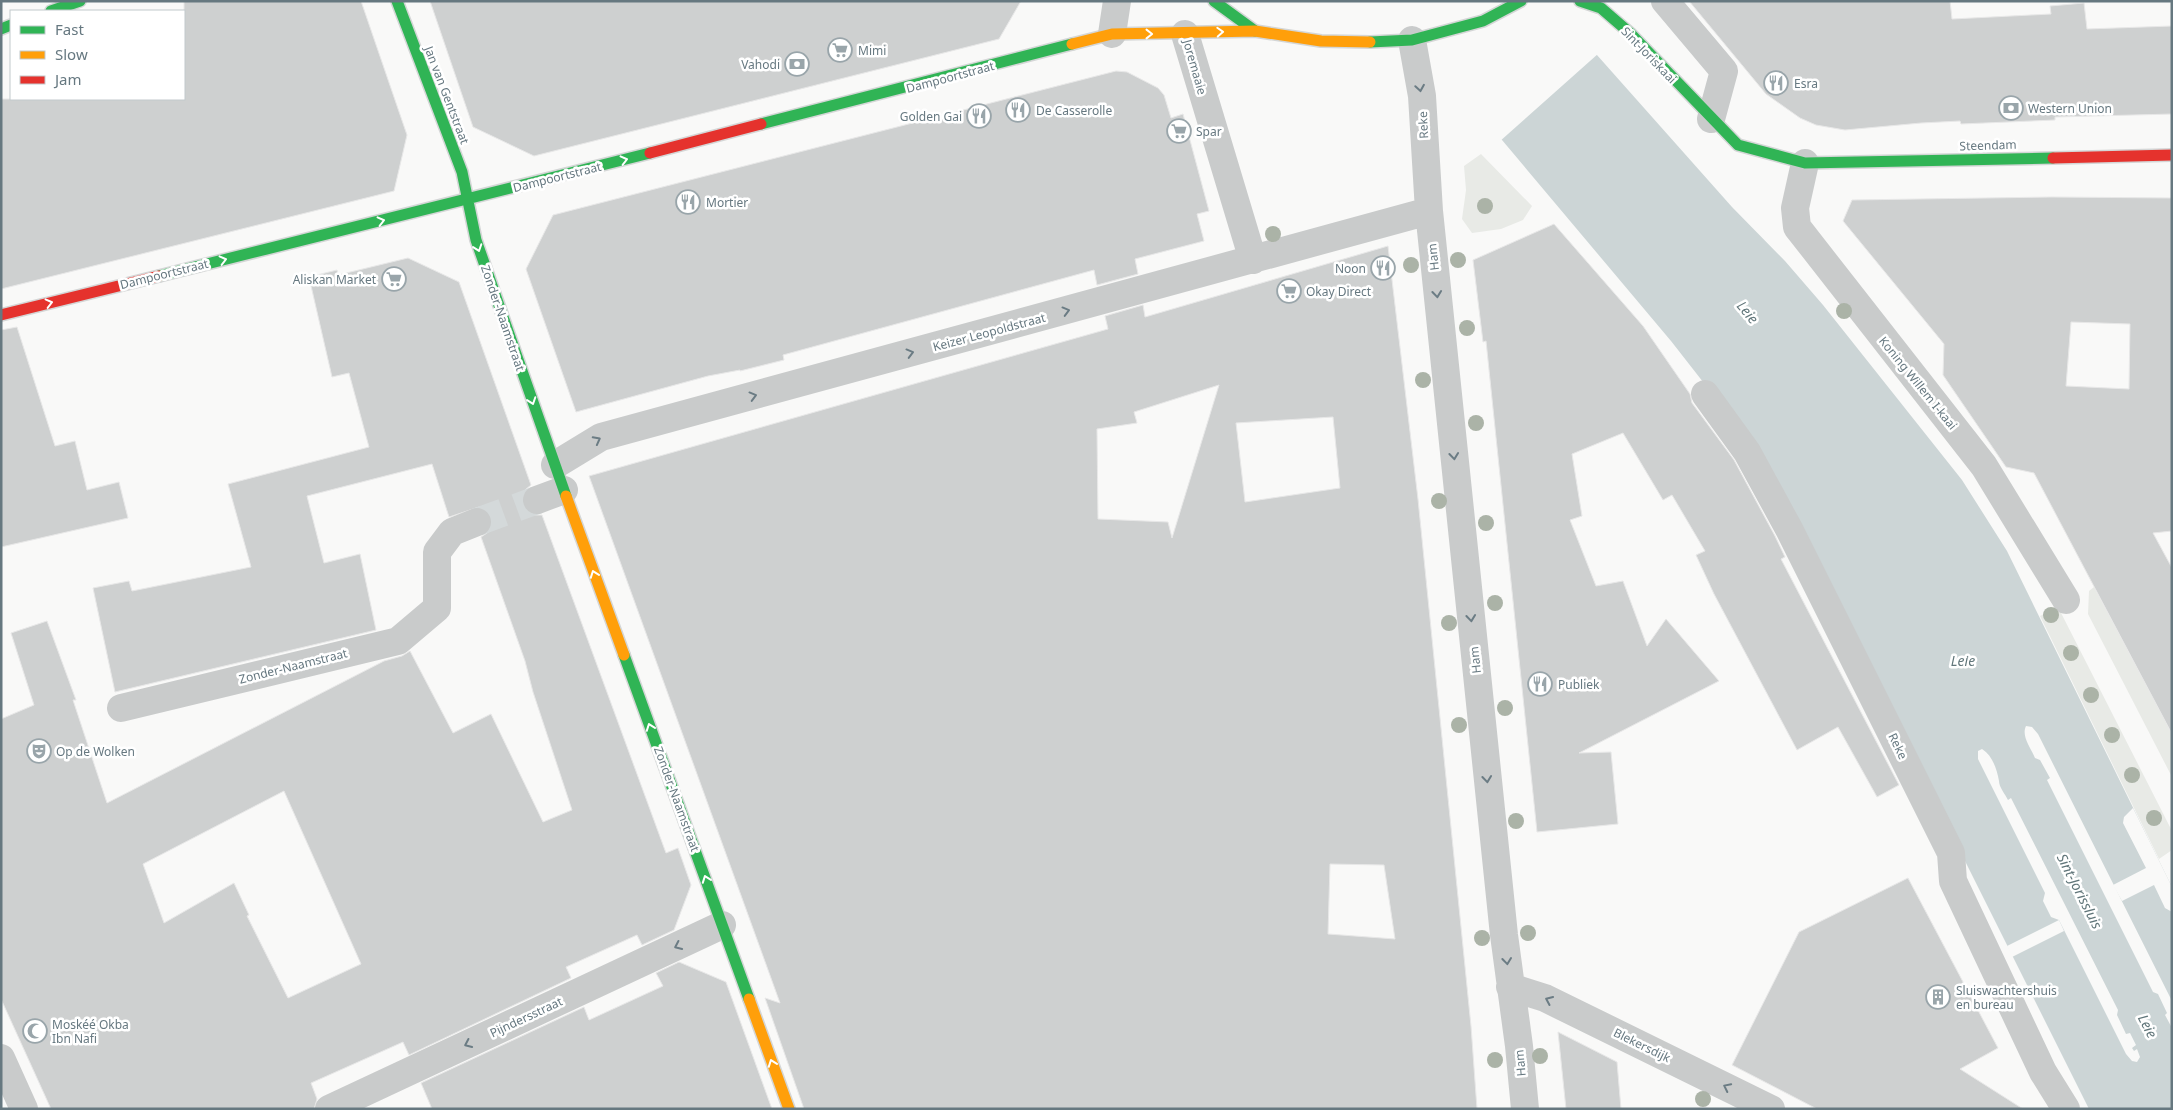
<svg xmlns="http://www.w3.org/2000/svg" width="2173" height="1110" font-family="'Noto Sans',sans-serif">
	<style>
		.green { fill: #e8eae6 }
		.water { fill: #ccd5d6; fill-rule: evenodd }
		.pier { fill: #f9f9f8 }
		.building { fill: #ced0d0; stroke: #e8e8e8; fill-rule: evenodd }
		.lines { fill: none; stroke-linecap: round; stroke-linejoin: round }
		.street-tunnel { stroke: #d4d9da; stroke-width: 28; stroke-dasharray: 28 14; stroke-linecap: butt }
		.fast-casing { stroke: #d4d6d6; stroke-width: 14 }
		.slow-casing { stroke: #d4d6d6; stroke-width: 14 }
		.jam-casing { stroke: #d4d6d6; stroke-width: 14 }
		.street { stroke: #c9cbcb; stroke-width: 28 }
		.fast { stroke: #30b455; stroke-width: 11 }
		.slow { stroke: #ff9f0a; stroke-width: 11 }
		.jam { stroke: #e5322d; stroke-width: 11 }
		.tree { fill: #abb3a7 }
		.oneway { stroke: #fff }
		.oneway2 { stroke: #6b7c84 }
		.labels { text-anchor: middle; dominant-baseline: central; stroke-width: 5; stroke-linejoin: round; paint-order: stroke }
		.poi-label { font-size: 12px; fill: #667880; stroke: #fff; text-anchor: start }
		.street-label { font-size: 12px; fill: #667880; stroke: #fff }
		.water-label { font-size: 14px; font-style: italic; fill: #61767a; stroke: #fff }
	</style>
	<rect width="100%" height="100%" fill="#f9f9f8"/>
	<path class="green" d="M 1481,154 L 1532,206 L 1523,220 L 1501,229 L 1472,233 L 1462,219 L 1466,190 L 1464,166 Z
		M 2094,587 L 2172,734 L 2172,777 L 2088,614 L 2089,591 Z
		M 2058,607 L 2172,831 L 2172,850 L 2159,859 L 2040,616 Z"/>
	<path class="water" d="M 1385,1 L 1549,1 L 1732,207 L 1785,261 L 1823,305 L 1962,480 L 2007,551 L 2172,887 L 2172,1001 L 2038,734 L 2032,727 L 2026,726 C 2021,736 2031,748 2035,758 L 2040,760 L 2050,778 L 2047,780 L 2153,992 L 2158,994 L 2167,1013 L 2165,1015 L 2172,1028 L 2172,1109 L 2089,1109 L 1809,549 L 1739,428 L 1671,341 ZM 1982,749 C 1993,756 1997,770 1999,781 C 1999,787 2005,794 2008,800 L 2011,798 L 2118,1010 L 2117,1015 L 2126,1034 L 2130,1033 L 2136,1045 L 2132,1048 L 2134,1051 L 2137,1049 L 2140,1057 L 2137,1062 L 2132,1061 L 2126,1054 L 2059,920 L 2051,917 L 2043,901 L 2045,893 L 1978,759 L 1978,751 Z"/>
	<path class="pier" d="M 1382,1 L 1552,1 L 1599,53 L 1499,142 Z
		M 2133,808 L 2172,887 L 2172,912 L 2165,908 L 2154,885 L 2122,901 L 2113,885 L 2146,868 L 2123,823 L 2124,817 Z
		M 2059,920 L 2064,931 L 2012,957 L 2007,946 Z"/>
	<path class="building" d="M 184,1 L 361,1 L 407,135 L 394,191 L 1,289 L 1,99 L 184,99 Z
		M 430,1 L 1021,1 L 999,39 L 534,156 L 473,127 Z
		M 1689,1 L 1950,1 L 1952,19 L 2051,14 L 2050,6 L 2084,3 L 2087,29 L 2172,26 L 2172,114 L 2055,117 L 2055,120 L 1961,124 L 1960,121 L 1921,123 L 1845,130 L 1816,125 L 1800,118 L 1766,94 Z
		M 1116,71 L 1127,72 L 1158,88 L 1164,95 L 1171,118 L 1183,114 L 1209,211 L 1197,214 L 1204,241 L 1135,259 L 1138,274 L 1097,285 L 1094,270 L 783,355 L 784,360 L 740,371 L 740,370 L 708,376 L 576,412 L 526,269 L 553,215 Z
		M 2051,197 L 2172,198 L 2172,531 L 2153,533 L 2172,568 L 2172,734 L 2034,473 L 2006,467 L 1943,375 L 1944,344 L 1843,221 L 1852,200 ZM 2071,322 L 2130,324 L 2129,389 L 2066,386 Z
		M 1554,224 L 1643,326 L 1690,394 L 1692,403 L 1734,460 L 1775,536 L 1785,557 L 1781,559 L 1899,785 L 1877,797 L 1838,727 L 1797,750 L 1714,594 L 1696,555 L 1705,551 L 1672,495 L 1663,500 L 1623,433 L 1572,454 L 1582,516 L 1570,520 L 1596,586 L 1623,581 L 1647,646 L 1666,619 L 1719,681 L 1579,753 L 1611,752 L 1618,824 L 1537,832 L 1486,341 L 1483,342 L 1473,260 Z
		M 1388,246 L 1418,499 L 1471,1026 L 1477,1109 L 804,1109 L 765,998 L 780,1003 L 589,476 L 1108,329 L 1105,316 L 1143,305 L 1145,317 ZM 1219,385 L 1172,538 L 1168,522 L 1098,519 L 1097,429 L 1137,423 L 1134,412 ZM 1333,417 L 1340,488 L 1245,502 L 1236,423 ZM 1330,864 L 1384,865 L 1395,939 L 1328,934 Z
		M 408,258 L 459,282 L 531,485 L 525,490 L 522,497 L 523,506 L 527,512 L 534,515 L 542,515 L 666,853 L 678,848 L 691,885 L 674,930 L 642,945 L 637,935 L 566,967 L 571,978 L 409,1055 L 403,1042 L 311,1083 L 317,1099 L 314,1109 L 51,1109 L 1,999 L 1,719 L 34,705 L 11,633 L 47,621 L 76,700 L 73,700 L 107,803 L 384,661 L 402,656 L 410,651 L 453,733 L 491,714 L 543,822 L 572,810 L 533,692 L 525,661 L 481,537 L 490,531 L 492,524 L 491,516 L 486,509 L 479,507 L 449,517 L 432,464 L 307,496 L 324,563 L 360,554 L 376,630 L 115,692 L 93,588 L 129,581 L 132,591 L 251,567 L 228,484 L 369,447 L 349,373 L 332,377 L 309,277 L 337,270 L 338,275 ZM 284,791 L 361,964 L 288,998 L 247,916 L 249,915 L 234,883 L 164,923 L 143,864 Z
		M 17,327 L 55,446 L 75,441 L 87,490 L 119,482 L 128,518 L 1,547 L 1,330 Z
		M 1908,878 L 1998,1048 L 1960,1069 L 2023,1109 L 1817,1109 L 1732,1065 L 1799,932 Z
		M 679,962 L 726,982 L 772,1109 L 432,1109 L 421,1083 L 584,1007 L 589,1020 L 663,986 L 656,973 Z
		M 1558,1032 L 1617,1062 L 1621,1109 L 1566,1109 Z"/>
	<g class="lines">
		<path class="street-tunnel" d="M 477,522 L 537,500"/>
		<g class="fast-casing">
			<path id="fast" d="M 397,1 L 462,172 L 476,240 L 566,496
				M 1214,1 L 1255,31
				M 1580,1 L 1601,8 L 1631,34 L 1738,145 L 1805,163 L 2053,158
				M 51,11 L 80,1
				M 1,29 L 11,25
				M 1370,42 L 1412,40 L 1483,21 L 1521,1
				M 761,124 L 1072,44
				M 159,276 L 650,153
				M 624,655 L 749,999"/>
		</g>
		<g class="slow-casing">
			<path id="slow" d="M 1072,44 L 1112,34 L 1255,31 L 1321,41 L 1370,42
				M 566,496 L 624,655
				M 749,999 L 789,1109"/>
		</g>
		<g class="jam-casing">
			<path id="jam" d="M 650,153 L 761,124
				M 2053,158 L 2172,155
				M 1,315 L 159,276"/>
		</g>
		<path class="street" d="M 1665,1 L 1724,71 L 1711,119
			M 1112,34 L 1117,1
			M 1185,34 L 1253,260
			M 1412,40 L 1422,96 L 1429,211 L 1504,935 L 1519,1046 L 1525,1109
			M 1805,163 L 1795,208 L 1797,227 L 1984,466 L 2066,600
			M 1705,394 L 1747,452 L 1789,529 L 1951,853 L 1953,881 L 2043,1072 L 2066,1109
			M 555,465 L 601,437 L 1429,211
			M 537,500 L 564,490
			M 121,708 L 398,641 L 437,608 L 437,552 L 452,532 L 477,522
			M 1510,987 L 1545,998 L 1771,1109
			M 1,1058 L 24,1109
			M 329,1109 L 722,925"/>
		<use href="#fast" class="fast"/>
		<use href="#slow" class="slow"/>
		<use href="#jam" class="jam"/>
	</g>
	<g class="tree">
		<circle cx="1485" cy="206" r="8"/>
		<circle cx="1273" cy="234" r="8"/>
		<circle cx="1458" cy="260" r="8"/>
		<circle cx="1411" cy="265" r="8"/>
		<circle cx="1844" cy="311" r="8"/>
		<circle cx="1467" cy="328" r="8"/>
		<circle cx="1423" cy="380" r="8"/>
		<circle cx="1476" cy="423" r="8"/>
		<circle cx="1439" cy="501" r="8"/>
		<circle cx="1486" cy="523" r="8"/>
		<circle cx="1495" cy="603" r="8"/>
		<circle cx="2051" cy="615" r="8"/>
		<circle cx="1449" cy="623" r="8"/>
		<circle cx="2071" cy="653" r="8"/>
		<circle cx="2091" cy="695" r="8"/>
		<circle cx="1505" cy="708" r="8"/>
		<circle cx="1459" cy="725" r="8"/>
		<circle cx="2112" cy="735" r="8"/>
		<circle cx="2132" cy="775" r="8"/>
		<circle cx="2154" cy="818" r="8"/>
		<circle cx="1516" cy="821" r="8"/>
		<circle cx="1528" cy="933" r="8"/>
		<circle cx="1482" cy="938" r="8"/>
		<circle cx="1540" cy="1056" r="8"/>
		<circle cx="1495" cy="1060" r="8"/>
		<circle cx="1703" cy="1099" r="8"/>
	</g>
	<defs><path id="oneway-chevron" d="M-2-3.5L2.5 0L-2 3.5" fill="none" stroke-width="1.6" stroke-linecap="round" stroke-linejoin="round" transform="scale(1.25)"/></defs>
	<g class="oneway">
		<use href="#oneway-chevron" transform="translate(1220 32) rotate(-3)"/>
		<use href="#oneway-chevron" transform="translate(1149 34)"/>
		<use href="#oneway-chevron" transform="translate(624 160) rotate(-14)"/>
		<use href="#oneway-chevron" transform="translate(381 221) rotate(-14)"/>
		<use href="#oneway-chevron" transform="translate(478 248) rotate(71)"/>
		<use href="#oneway-chevron" transform="translate(223 260) rotate(-14)"/>
		<use href="#oneway-chevron" transform="translate(49 303) rotate(-14)"/>
		<use href="#oneway-chevron" transform="translate(532 401) rotate(71)"/>
		<use href="#oneway-chevron" transform="translate(594 574) rotate(-110)"/>
		<use href="#oneway-chevron" transform="translate(650 727) rotate(-110)"/>
		<use href="#oneway-chevron" transform="translate(706 879) rotate(-110)"/>
		<use href="#oneway-chevron" transform="translate(772 1063) rotate(-110)"/>
	</g>
	<g class="oneway2">
		<use href="#oneway-chevron" transform="translate(1420 88) rotate(81)"/>
		<use href="#oneway-chevron" transform="translate(1437 294) rotate(84)"/>
		<use href="#oneway-chevron" transform="translate(1066 311) rotate(-15)"/>
		<use href="#oneway-chevron" transform="translate(910 353) rotate(-15)"/>
		<use href="#oneway-chevron" transform="translate(753 396) rotate(-15)"/>
		<use href="#oneway-chevron" transform="translate(597 440) rotate(-28)"/>
		<use href="#oneway-chevron" transform="translate(1454 456) rotate(84)"/>
		<use href="#oneway-chevron" transform="translate(1471 618) rotate(84)"/>
		<use href="#oneway-chevron" transform="translate(1487 779) rotate(84)"/>
		<use href="#oneway-chevron" transform="translate(678 946) rotate(155)"/>
		<use href="#oneway-chevron" transform="translate(1507 961) rotate(83)"/>
		<use href="#oneway-chevron" transform="translate(1549 1000) rotate(-156)"/>
		<use href="#oneway-chevron" transform="translate(468 1044) rotate(155)"/>
		<use href="#oneway-chevron" transform="translate(1727 1087) rotate(-154)"/>
	</g>
	<defs>
		<g id="supermarket-ring" transform="scale(1.25)"><circle r="9.5" fill="#fff" stroke="#99a5aa" stroke-width="1.5"/><path d="M-6-5.5h2.5l.6 2H6L4.5 2H-2.5L-4.4-4H-6ZM-1.5 3.2a1.3 1.3 0 1 0 .1 0ZM3 3.2a1.3 1.3 0 1 0 .1 0Z" fill="#99a5aa"/></g>
		<g id="bank-ring" transform="scale(1.25)"><circle r="9.5" fill="#fff" stroke="#99a5aa" stroke-width="1.5"/><path d="M-6-4H6V4H-6ZM0-2.3a2.3 2.3 0 1 0 0 4.6a2.3 2.3 0 1 0 0-4.6Z" fill="#99a5aa"/></g>
		<g id="restaurant-ring" transform="scale(1.25)"><circle r="9.5" fill="#fff" stroke="#99a5aa" stroke-width="1.5"/><path d="M-5-6h1v4h1v-4h1v4h1v-4h1v5L-1.5 .5V6h-2V.5L-5-1ZM5-6V6H3V1.5H1.5Q1.5-4 5-6Z" fill="#99a5aa"/></g>
		<g id="theatre-ring" transform="scale(1.25)"><circle r="9.5" fill="#fff" stroke="#99a5aa" stroke-width="1.5"/><path d="M-5-5.5Q0-4 5-5.5V0Q5 5 0 6Q-5 5-5 0ZM-3.3-2.5H-1v1.5H-3.3ZM1-2.5H3.3v1.5H1ZM-2.8 1Q0 5.5 2.8 1Z" fill="#99a5aa"/></g>
		<g id="building-ring" transform="scale(1.25)"><circle r="9.5" fill="#fff" stroke="#99a5aa" stroke-width="1.5"/><path d="M-4-6H4V6H1V3H-1V6H-4ZM-2.5-4.3h1.7v1.8h-1.7ZM.8-4.3h1.7v1.8H.8ZM-2.5-1h1.7V.8h-1.7ZM.8-1h1.7V.8H.8Z" fill="#99a5aa"/></g>
		<g id="mosque-ring" transform="scale(1.25)"><circle r="9.5" fill="#fff" stroke="#99a5aa" stroke-width="1.5"/><path d="M3.5-4.9A6 6 0 1 0 3.5 4.9A5 5 0 1 1 3.5-4.9Z" fill="#99a5aa"/></g>
	</defs>
	<g fill-rule="evenodd">
		<use href="#supermarket-ring" x="840" y="50"/>
		<use href="#bank-ring" x="797" y="64"/>
		<use href="#restaurant-ring" x="1776" y="83"/>
		<use href="#bank-ring" x="2011" y="108"/>
		<use href="#restaurant-ring" x="1018" y="110"/>
		<use href="#restaurant-ring" x="979" y="116"/>
		<use href="#supermarket-ring" x="1179" y="131"/>
		<use href="#restaurant-ring" x="688" y="202"/>
		<use href="#restaurant-ring" x="1383" y="268"/>
		<use href="#supermarket-ring" x="394" y="279"/>
		<use href="#supermarket-ring" x="1289" y="291"/>
		<use href="#restaurant-ring" x="1540" y="684"/>
		<use href="#theatre-ring" x="39" y="751"/>
		<use href="#building-ring" x="1938" y="997"/>
		<use href="#mosque-ring" x="35" y="1031"/>
	</g>
	<g class="labels">
		<g class="poi-label">
			<text x="858" y="50">Mimi</text>
			<text x="780" y="64" text-anchor="end">Vahodi</text>
			<text x="1794" y="83">Esra</text>
			<text x="2028" y="108">Western Union</text>
			<text x="1036" y="110">De Casserolle</text>
			<text x="962" y="116" text-anchor="end">Golden Gai</text>
			<text x="1196" y="131">Spar</text>
			<text x="706" y="202">Mortier</text>
			<text x="1366" y="268" text-anchor="end">Noon</text>
			<text x="376" y="279" text-anchor="end">Aliskan Market</text>
			<text x="1306" y="291">Okay Direct</text>
			<text x="1558" y="684">Publiek</text>
			<text x="56" y="751">Op de Wolken</text>
			<text x="1956" y="990">Sluiswachtershuis<tspan x="1956" dy="14">en bureau</tspan></text>
			<text x="52" y="1024">Moskéé Okba<tspan x="52" dy="14">Ibn Nafi</tspan></text>
		</g>
		<g class="street-label">
			<text transform="translate(1649 55) rotate(46)">Sint-Joriskaai</text>
			<text transform="translate(1195 67) rotate(74)">Joremaaie</text>
			<text transform="translate(950 77) rotate(-15)">Dampoortstraat</text>
			<text transform="translate(447 95) rotate(69)">Jan van Gentstraat</text>
			<text transform="translate(1423 125) rotate(-93)">Reke</text>
			<text transform="translate(1988 145) rotate(-2)">Steendam</text>
			<text transform="translate(557 177) rotate(-14)">Dampoortstraat</text>
			<text transform="translate(1433 257) rotate(-96)">Ham</text>
			<text transform="translate(164 274) rotate(-14)">Dampoortstraat</text>
			<text transform="translate(503 318) rotate(71)">Zonder-Naamstraat</text>
			<text transform="translate(989 332) rotate(-15)">Keizer Leopoldstraat</text>
			<text transform="translate(1918 383) rotate(51)">Koning Willem I-kaai</text>
			<text transform="translate(1475 660) rotate(-96)">Ham</text>
			<text transform="translate(293 666) rotate(-14)">Zonder-Naamstraat</text>
			<text transform="translate(1898 746) rotate(64)">Reke</text>
			<text transform="translate(677 799) rotate(70)">Zonder-Naamstraat</text>
			<text transform="translate(526 1017) rotate(-25)">Pijndersstraat</text>
			<text transform="translate(1642 1045) rotate(26)">Blekersdijk</text>
			<text transform="translate(1520 1063) rotate(-95)">Ham</text>
		</g>
		<g class="water-label">
			<text transform="translate(1748 312) rotate(50)">Leie</text>
			<text x="1963" y="660">Leie</text>
			<text transform="translate(2080 891) rotate(63)">Sint-Jorissluis</text>
			<text transform="translate(2148 1026) rotate(63)">Leie</text>
		</g>
	</g>
	<rect width="2173" height="1110" fill="none" stroke="#667880" stroke-width="5"/>
	<rect x="10" y="10" width="175" height="90" fill="#ffffff" stroke="#c2c9cc"/>
	<rect x="20" y="26" width="25" height="8" fill="#30b455" stroke="#c2c9cc"/>
	<text x="55" y="35" font-size="15" fill="#667880">Fast</text>
	<rect x="20" y="51" width="25" height="8" fill="#ff9f0a" stroke="#c2c9cc"/>
	<text x="55" y="60" font-size="15" fill="#667880">Slow</text>
	<rect x="20" y="76" width="25" height="8" fill="#e5322d" stroke="#c2c9cc"/>
	<text x="55" y="85" font-size="15" fill="#667880">Jam</text>
</svg>
